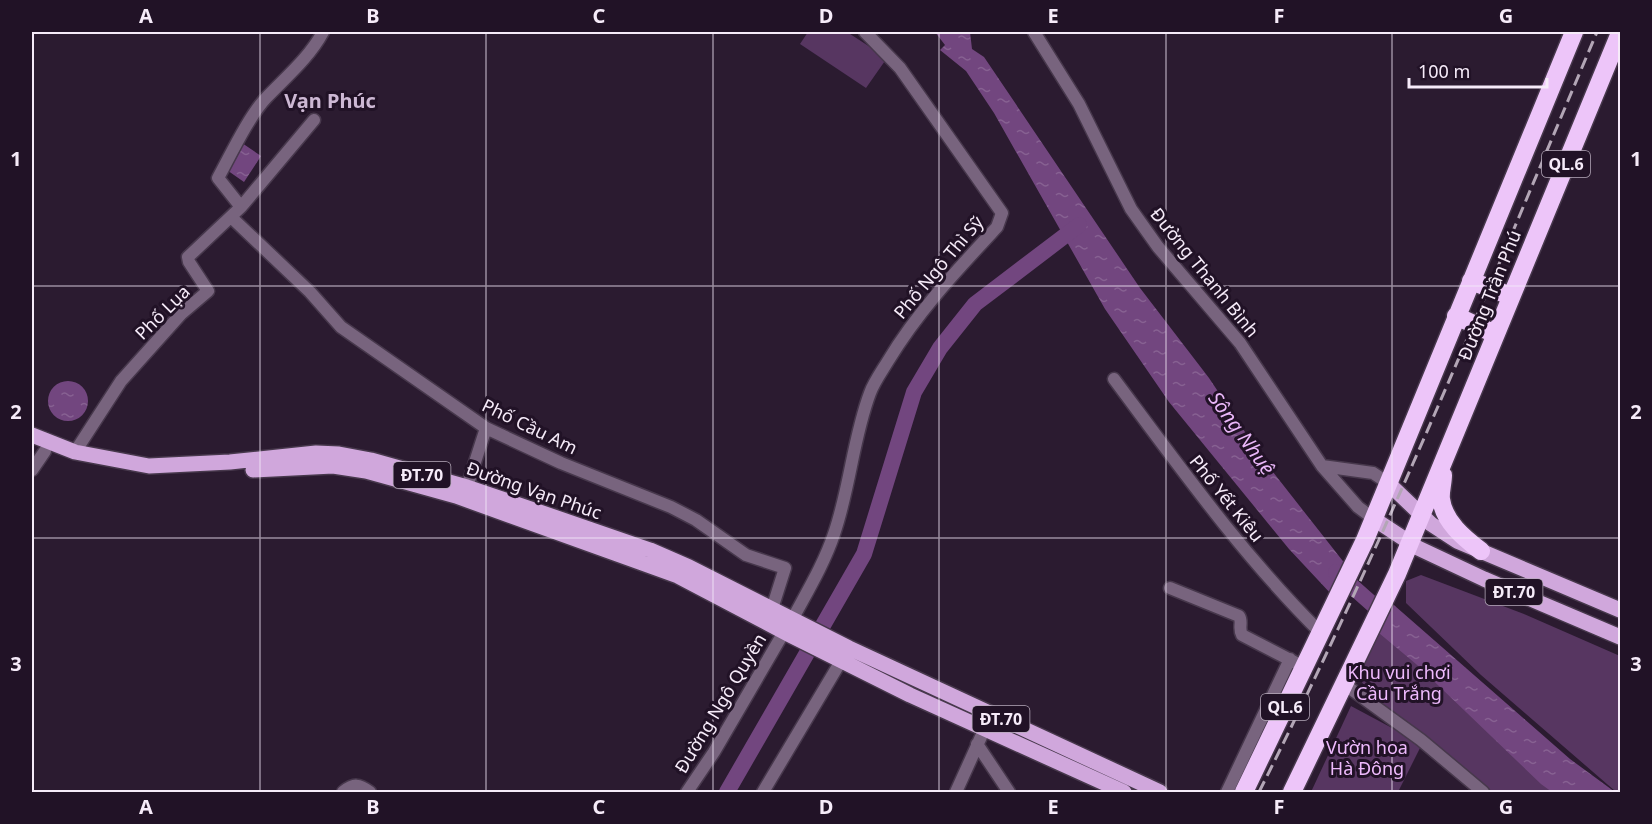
<svg xmlns="http://www.w3.org/2000/svg" width="1652" height="824" font-family="'Noto Sans',sans-serif">
	<style>
		.park { fill: #573661 }
		.water { fill: url(#water-ripples) }
		.lines { fill: none; stroke-linecap: round; stroke-linejoin: round }
		.river { stroke: #72467f; stroke-width: 16 }
		.minor-casing { stroke: #47384c; stroke-width: 15 }
		.major-casing { stroke: #47384c; stroke-width: 18 }
		.highway-casing { stroke: #47384c; stroke-width: 21 }
		.minor { stroke: #78647e; stroke-width: 12 }
		.major { stroke: #d0a7dc; stroke-width: 15 }
		.highway { stroke: #edc5f9; stroke-width: 18 }
		.rail { stroke: #b3a6b6; stroke-width: 3; stroke-dasharray: 12 6; stroke-linecap: butt }
		.grid { fill: none; stroke: #f6ebf9; stroke-width: 1.5; stroke-opacity: 0.55 }
		.labels { text-anchor: middle; dominant-baseline: central; stroke-width: 6; stroke-linejoin: round; paint-order: stroke }
		.shield { fill: #211226; stroke: #b6aaba; stroke-width: 1.5 }
		.shield-label { font-size: 16px; font-weight: bold; fill: #f6ebf9 }
		.street-label { font-size: 18px; fill: #f6ebf9; stroke: #211226 }
		.park-label { font-size: 18px; fill: #eebafd; stroke: #211226 }
		.neighbourhood-label { font-size: 20px; font-weight: bold; fill: #cdb8d4; stroke: #211226 }
		.water-label { font-size: 20px; font-style: italic; fill: #eab7f9; stroke: #211226 }
		.neatline { fill: none; stroke: #f6ebf9; stroke-width: 2 }
		.grid-label { font-size: 20px; text-anchor: middle; font-weight: bold; fill: #f6ebf9 }
	</style>
	<defs>
		<pattern id="water-ripples" width="26" height="14" patternUnits="userSpaceOnUse" patternTransform="scale(1.5)"><rect width="26" height="14" fill="#72467f"/><path d="M2 4q2-2 4 0t4 0M15 11q2-2 4 0t4 0" fill="none" stroke="#876192"/></pattern>
	</defs>
	<rect width="100%" height="100%" fill="#2b1b30"/>
	<path class="park" d="M 808,32 L 847,32 L 887,58 L 866,88 L 800,44 Z
		M 1421,575 L 1524,614 L 1620,656 L 1620,792 L 1615,791 L 1481,675 L 1406,603 L 1406,581 Z
		M 1380,632 L 1418,661 L 1554,792 L 1485,792 C 1464,774 1363,696 1359,676 C 1356,661 1367,639 1380,632 Z
		M 1351,706 L 1422,744 L 1398,792 L 1311,792 Z"/>
	<path class="water" d="M 935,32 L 970,32 L 972,49 L 984,57 L 1140,288 L 1209,378 L 1265,462 L 1346,565 L 1332,595 L 1289,549 L 1169,402 L 1105,309 L 994,113 L 966,71 L 940,50 L 945,45 Z
		M 242,143 L 261,156 L 244,182 L 224,168 Z
		M48 401a20 20 0 1 1 40 0a20 20 0 1 1-40 0Z
		M 1387,599 L 1570,759 L 1615,792 L 1552,792 L 1541,784 L 1416,664 L 1373,628 Z"/>
	<g class="lines">
		<path class="river" d="M 1336,572 L 1388,618
			M 727,792 L 864,554 L 914,392 L 940,348 L 975,304 L 1079,225"/>
		<g class="minor-casing">
			<path id="minor" d="M 1034,32 L 1079,104 L 1131,209 L 1158,247 L 1240,343 L 1322,466 L 1358,507 L 1374,519
				M 241,207 L 314,120
				M 231,217 L 310,292 L 341,327 L 486,428 L 561,463 L 671,507 L 696,520 L 746,555 L 785,568 L 772,609
				M 1114,379 C 1179,466 1243,556 1321,633
				M 75,452 L 121,381 L 181,314 L 208,291 L 189,262 L 188,257 L 241,207 L 218,178 C 230,156 249,116 266,98 C 286,77 309,58 323,32
				M 1322,466 L 1373,473 L 1388,483
				M 32,470 L 45,451
				M 467,487 L 486,428
				M 1170,588 L 1239,616 C 1243,622 1238,628 1242,635 L 1304,667
				M 792,620 C 807,592 824,564 834,534 C 850,488 853,438 870,393 C 874,382 882,371 888,361 C 918,311 958,269 997,227 L 1002,213 L 900,68 L 865,32
				M 1344,684 L 1421,740 L 1483,792
				M 977,744 L 1009,792
				M 343,792 C 354,783 359,784 370,792
				M 687,792 L 714,752 L 784,632
				M 763,792 L 841,661
				M 956,792 L 985,728
				M 1227,792 L 1290,659"/>
		</g>
		<g class="major-casing">
			<path id="major" d="M 32,435 L 75,452 L 149,466 L 230,462 L 316,453 L 339,454 L 371,460 L 467,487 L 650,550 L 689,567 L 849,648 L 1160,792
				M 253,470 L 333,466 L 366,471 L 456,496 L 642,563 L 678,576 L 790,635 L 910,695 L 1124,792
				M 1388,483 L 1431,524 L 1457,541 L 1620,610
				M 1374,519 L 1418,548 L 1484,579 L 1620,637"/>
		</g>
		<g class="highway-casing">
			<path id="highway" d="M 1471,281 L 1511,296
				M 1456,316 L 1495,334
				M 1443,475 C 1443,483 1440,492 1441,499 C 1444,522 1464,538 1481,551
				M 1244,792 L 1365,540 L 1574,32
				M 1292,792 L 1397,574 L 1620,33"/>
		</g>
		<use href="#minor" class="minor"/>
		<use href="#major" class="major"/>
		<use href="#highway" class="highway"/>
		<path class="rail" d="M 1259,792 C 1384,544 1489,287 1597,32"/>
	</g>
	<path class="grid" d="M 260,32 L 260,792M 486,32 L 486,792M 713,32 L 713,792M 939,32 L 939,792M 1166,32 L 1166,792M 1392,32 L 1392,792M 32,286 L 1620,286M 32,538 L 1620,538"/>
	<g class="labels">
		<g class="shield">
			<rect x="1542" y="151" width="48" height="26" rx="4.5"/>
			<rect x="393.5" y="462" width="57" height="26" rx="4.5"/>
			<rect x="1485.5" y="579" width="57" height="26" rx="4.5"/>
			<rect x="1261" y="694" width="48" height="26" rx="4.5"/>
			<rect x="972.5" y="706" width="57" height="26" rx="4.5"/>
		</g>
		<g class="shield-label">
			<text x="1566" y="164">QL.6</text>
			<text x="422" y="475">ĐT.70</text>
			<text x="1514" y="592">ĐT.70</text>
			<text x="1285" y="707">QL.6</text>
			<text x="1001" y="719">ĐT.70</text>
		</g>
		<g class="street-label">
			<text transform="translate(938 267) rotate(-50)">Phố Ngô Thì Sỹ</text>
			<text transform="translate(1205 272) rotate(51)">Đường Thanh Bình</text>
			<text transform="translate(1489 295) rotate(-68)">Đường Trần Phú</text>
			<text transform="translate(162 312) rotate(-45)">Phố Lụa</text>
			<text transform="translate(530 426) rotate(26)">Phố Cầu Am</text>
			<text transform="translate(534 490) rotate(19)">Đường Vạn Phúc</text>
			<text transform="translate(1227 498) rotate(51)">Phố Yết Kiêu</text>
			<text transform="translate(720 703) rotate(-59)">Đường Ngô Quyền</text>
		</g>
		<g class="park-label">
			<text x="1399" y="672">Khu vui chơi<tspan x="1399" dy="21">Cầu Trắng</tspan></text>
			<text x="1367" y="747">Vườn hoa<tspan x="1367" dy="21">Hà Đông</tspan></text>
		</g>
		<g class="neighbourhood-label">
			<text x="330" y="100">Vạn Phúc</text>
		</g>
		<g class="water-label">
			<text transform="translate(1242 433) rotate(54)">Sông Nhuệ</text>
		</g>
	</g>
	<rect width="1652" height="824" fill="none" stroke="#211226" stroke-width="66"/>
	<path d="M1409 78v9h138v-9" fill="none" stroke="#f6ebf9" stroke-width="3"/>
	<text x="1418" y="78" font-size="18" fill="#f6ebf9" stroke="#211226" stroke-width="4.5" paint-order="stroke">100 m</text>
	<rect x="33" y="33" width="1586" height="758" class="neatline"/>
	<g class="grid-label">
		<text x="146" y="23">A</text>
		<text x="373" y="23">B</text>
		<text x="599" y="23">C</text>
		<text x="826" y="23">D</text>
		<text x="1053" y="23">E</text>
		<text x="1279" y="23">F</text>
		<text x="1506" y="23">G</text>
		<text x="16" y="166">1</text>
		<text x="1636" y="166">1</text>
		<text x="16" y="419">2</text>
		<text x="1636" y="419">2</text>
		<text x="16" y="671">3</text>
		<text x="1636" y="671">3</text>
		<text x="146" y="814">A</text>
		<text x="373" y="814">B</text>
		<text x="599" y="814">C</text>
		<text x="826" y="814">D</text>
		<text x="1053" y="814">E</text>
		<text x="1279" y="814">F</text>
		<text x="1506" y="814">G</text>
	</g>
</svg>
